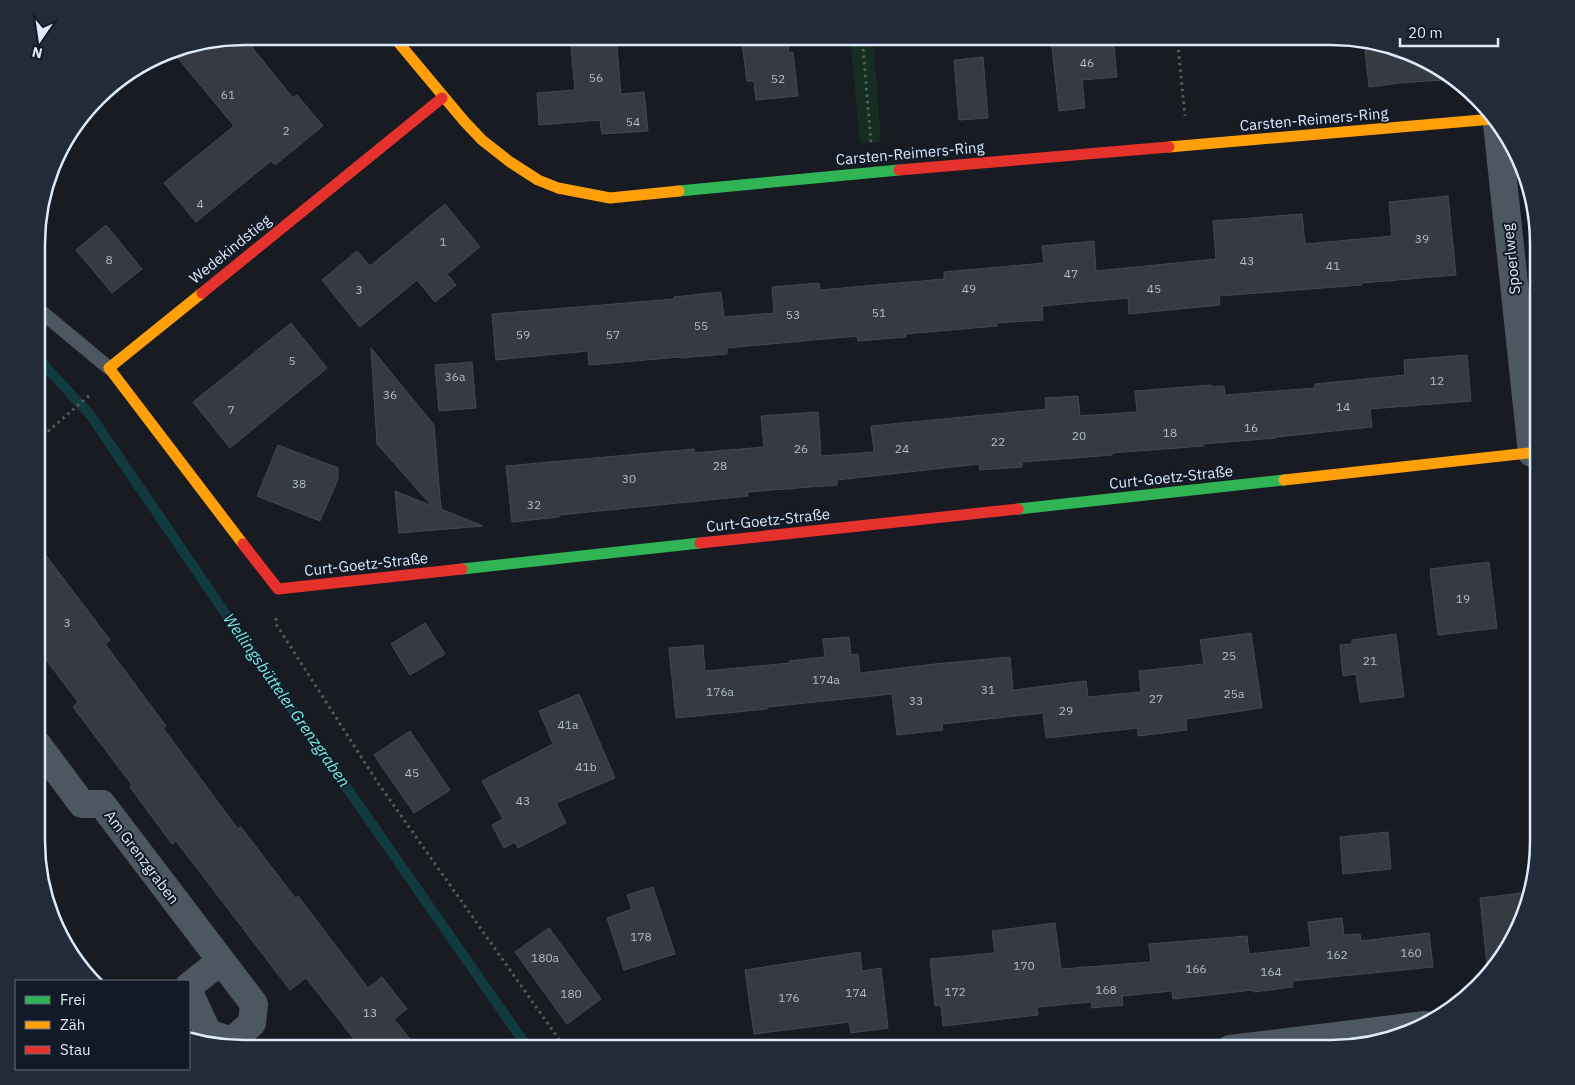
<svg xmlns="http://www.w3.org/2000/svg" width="1575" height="1085" font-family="'IBM Plex Sans',sans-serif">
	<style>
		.green { fill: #162d21 }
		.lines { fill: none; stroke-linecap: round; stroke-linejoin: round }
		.stream { stroke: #113b3f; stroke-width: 10 }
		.building { fill: #363a43; stroke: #434a54 }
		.path { stroke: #4c605e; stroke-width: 3; stroke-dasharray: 2.5 4; stroke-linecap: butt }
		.lane { stroke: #4d5762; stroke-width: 14 }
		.street { stroke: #4d5762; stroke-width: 28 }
		.fast { stroke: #30b455; stroke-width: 11 }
		.slow { stroke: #ff9f0a; stroke-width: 11 }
		.jam { stroke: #e5322d; stroke-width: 11 }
		.labels { text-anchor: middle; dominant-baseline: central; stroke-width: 4; stroke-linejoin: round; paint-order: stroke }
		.number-label { font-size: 12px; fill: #b2becd }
		.street-label { font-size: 15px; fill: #dceafb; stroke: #131a27 }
		.water-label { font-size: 16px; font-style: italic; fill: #74f1e5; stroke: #131a27 }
		.rim { fill: none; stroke: #dceafb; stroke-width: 2.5 }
	</style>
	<rect width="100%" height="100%" fill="#181b22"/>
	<path class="green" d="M 850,36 L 873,36 L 881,142 L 860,143 Z"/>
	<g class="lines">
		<path class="stream" d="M 38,358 L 91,416 L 223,610 L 528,1048"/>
	</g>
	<path class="building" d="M 243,36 L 293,98 L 297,95 L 323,126 L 275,165 L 271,161 L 196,222 L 164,183 L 234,126 L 172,51 Z
		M 570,36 L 616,36 L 621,94 L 644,92 L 648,131 L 602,134 L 600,120 L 539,125 L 537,93 L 575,90 Z
		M 741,36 L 787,36 L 789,53 L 793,52 L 798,96 L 756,100 L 754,81 L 747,81 Z
		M 1051,37 L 1113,37 L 1117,77 L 1082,80 L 1085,108 L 1059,111 Z
		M 1364,41 L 1398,47 L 1458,79 L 1399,83 L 1369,87 Z
		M 983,57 L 988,118 L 959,120 L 954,60 Z
		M 1448,196 L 1456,275 L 1362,283 L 1362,285 L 1219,296 L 1220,305 L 1129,314 L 1128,298 L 1042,306 L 1043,320 L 996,323 L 997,326 L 905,334 L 906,337 L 858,341 L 857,336 L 727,348 L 727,354 L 680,358 L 680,357 L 589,365 L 588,351 L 496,360 L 492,314 L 675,299 L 674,297 L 721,292 L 724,317 L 774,313 L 772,287 L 819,283 L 820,290 L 944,279 L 944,272 L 1044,263 L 1042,246 L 1094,241 L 1096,271 L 1216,259 L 1213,221 L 1302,214 L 1305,244 L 1392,236 L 1389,202 Z
		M 445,204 L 480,247 L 447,274 L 456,285 L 435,302 L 417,280 L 360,327 L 322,280 L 357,251 L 370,266 Z
		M 106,225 L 142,269 L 112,293 L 76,250 Z
		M 291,323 L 327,368 L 230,448 L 193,402 Z
		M 371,348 L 434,425 L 441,509 L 483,526 L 399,533 L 395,491 L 432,506 L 377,444 Z
		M 1467,355 L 1471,401 L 1370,409 L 1372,427 L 1276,437 L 1276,438 L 1203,444 L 1203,446 L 1112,453 L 1112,455 L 1022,462 L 1022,467 L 980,470 L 979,464 L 837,480 L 837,485 L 747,492 L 748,496 L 559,515 L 559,517 L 512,522 L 506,466 L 694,449 L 694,453 L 764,447 L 761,416 L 818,412 L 821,456 L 874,452 L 871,426 L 1046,409 L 1045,398 L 1078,396 L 1080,416 L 1137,412 L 1135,391 L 1211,385 L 1211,387 L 1224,386 L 1225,395 L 1315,388 L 1315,384 L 1405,375 L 1404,360 Z
		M 472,362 L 476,408 L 439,411 L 435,365 Z
		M 278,445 L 338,468 L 338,479 L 320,521 L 257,496 Z
		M 38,545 L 110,640 L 105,644 L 166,726 L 163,728 L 238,829 L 241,827 L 296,899 L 298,896 L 368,988 L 382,977 L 407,1009 L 394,1019 L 417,1048 L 361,1048 L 306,978 L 290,990 L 176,841 L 172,844 L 130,787 L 132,785 L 73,707 L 78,702 L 38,649 Z
		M 1489,562 L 1497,628 L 1438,635 L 1430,569 Z
		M 425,623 L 445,654 L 410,675 L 391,644 Z
		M 1251,633 L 1262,708 L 1186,719 L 1187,730 L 1138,736 L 1138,728 L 1046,738 L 1043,713 L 942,724 L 943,730 L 897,735 L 892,694 L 767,707 L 767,709 L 676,718 L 669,648 L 703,645 L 705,671 L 790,663 L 789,661 L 825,657 L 823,639 L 849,637 L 851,655 L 858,654 L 860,673 L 935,664 L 1010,657 L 1013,690 L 1086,681 L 1088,697 L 1141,692 L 1139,671 L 1204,664 L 1200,640 Z
		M 1396,634 L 1404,697 L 1360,702 L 1356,674 L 1343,676 L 1340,645 L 1352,644 L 1352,640 Z
		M 579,694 L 615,778 L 556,803 L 566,823 L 518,848 L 515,842 L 504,848 L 492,825 L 503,819 L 482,781 L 553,744 L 539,711 Z
		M 410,731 L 450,790 L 414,813 L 374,755 Z
		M 1388,832 L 1391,869 L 1343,874 L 1340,837 Z
		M 653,887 L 675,954 L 624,970 L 607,918 L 632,909 L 627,895 Z
		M 1531,892 L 1528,908 L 1496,967 L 1488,974 L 1480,898 Z
		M 1342,918 L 1344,935 L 1360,934 L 1361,941 L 1429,933 L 1433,967 L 1292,981 L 1293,987 L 1253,992 L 1253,990 L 1173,999 L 1172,991 L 1122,996 L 1123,1005 L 1092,1008 L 1091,1002 L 1037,1007 L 1038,1015 L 943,1026 L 941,1005 L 935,1006 L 930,959 L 995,953 L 992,931 L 1055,923 L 1061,969 L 1151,962 L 1149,944 L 1247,936 L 1249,954 L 1311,947 L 1308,922 Z
		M 549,928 L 601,999 L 567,1024 L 515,952 Z
		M 860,952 L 862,971 L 881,968 L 888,1028 L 851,1033 L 849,1022 L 754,1034 L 745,970 Z"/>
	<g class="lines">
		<path class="path" d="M 862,36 L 871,143
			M 1177,37 L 1185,116
			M 38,440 L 91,394
			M 1535,483 L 1538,511
			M 276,618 L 276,624 L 378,783 L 565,1048"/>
		<path class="lane" d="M 38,309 L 109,368"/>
		<path class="street" d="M 1497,124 L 1532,453
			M 38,745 L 82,804 L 102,804 L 254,1004 L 252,1023 L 232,1041 L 208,1033 L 189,992
			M 189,986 L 221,961
			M 1230,1049 L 1425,1025"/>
		<path class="fast" d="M 679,191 L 899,170
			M 1018,509 L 1284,480
			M 462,569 L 700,543"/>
		<path class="slow" d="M 393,36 L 464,121 L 482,140 L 510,162 L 538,180 L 558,188 L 610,198 L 679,191
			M 1169,147 L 1493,119
			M 202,293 L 109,368 L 243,544
			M 1284,480 L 1538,452"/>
		<path class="jam" d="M 899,170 L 1169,147
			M 202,293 L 442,98
			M 700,543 L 1018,509
			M 243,544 L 278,589 L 462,569"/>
	</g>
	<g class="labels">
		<g class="number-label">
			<text x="1087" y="62">46</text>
			<text x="596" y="77">56</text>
			<text x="778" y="78">52</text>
			<text x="228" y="94">61</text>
			<text x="633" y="121">54</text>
			<text x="286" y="130">2</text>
			<text x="200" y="203">4</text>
			<text x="1422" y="238">39</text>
			<text x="443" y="241">1</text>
			<text x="109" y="259">8</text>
			<text x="1247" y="260">43</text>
			<text x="1333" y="265">41</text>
			<text x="1071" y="273">47</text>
			<text x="969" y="288">49</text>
			<text x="1154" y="288">45</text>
			<text x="359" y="289">3</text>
			<text x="879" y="312">51</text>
			<text x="793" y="314">53</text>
			<text x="701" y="325">55</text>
			<text x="523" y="334">59</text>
			<text x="613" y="334">57</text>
			<text x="292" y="360">5</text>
			<text x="455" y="376">36a</text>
			<text x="1437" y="380">12</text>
			<text x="390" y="394">36</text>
			<text x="1343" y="406">14</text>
			<text x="231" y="409">7</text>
			<text x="1251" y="427">16</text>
			<text x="1170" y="432">18</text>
			<text x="1079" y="435">20</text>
			<text x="998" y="441">22</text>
			<text x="801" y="448">26</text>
			<text x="902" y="448">24</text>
			<text x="720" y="465">28</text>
			<text x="629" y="478">30</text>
			<text x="299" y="483">38</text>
			<text x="534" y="504">32</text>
			<text x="1463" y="598">19</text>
			<text x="67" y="622">3</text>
			<text x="1229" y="655">25</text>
			<text x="1370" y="660">21</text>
			<text x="826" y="679">174a</text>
			<text x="988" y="689">31</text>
			<text x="720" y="691">176a</text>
			<text x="1234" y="693">25a</text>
			<text x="1156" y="698">27</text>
			<text x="916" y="700">33</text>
			<text x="1066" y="710">29</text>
			<text x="568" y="724">41a</text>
			<text x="586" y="766">41b</text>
			<text x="412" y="772">45</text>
			<text x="523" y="800">43</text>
			<text x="641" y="936">178</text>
			<text x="1411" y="952">160</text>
			<text x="1337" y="954">162</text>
			<text x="545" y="957">180a</text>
			<text x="1024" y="965">170</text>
			<text x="1196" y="968">166</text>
			<text x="1271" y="971">164</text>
			<text x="1106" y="989">168</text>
			<text x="955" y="991">172</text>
			<text x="856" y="992">174</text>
			<text x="571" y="993">180</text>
			<text x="789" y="997">176</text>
			<text x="370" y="1012">13</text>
		</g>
		<g class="street-label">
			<text transform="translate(1314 119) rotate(-5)">Carsten-Reimers-Ring</text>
			<text transform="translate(910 153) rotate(-5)">Carsten-Reimers-Ring</text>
			<text transform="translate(230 249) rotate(-39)">Wedekindstieg</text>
			<text transform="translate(1511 259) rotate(-96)">Spoerlweg</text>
			<text transform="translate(1171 477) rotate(-6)">Curt-Goetz-Straße</text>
			<text transform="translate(768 520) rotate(-6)">Curt-Goetz-Straße</text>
			<text transform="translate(366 564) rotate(-6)">Curt-Goetz-Straße</text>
			<text transform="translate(142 857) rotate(53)">Am Grenzgraben</text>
		</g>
		<g class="water-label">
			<text transform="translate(287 700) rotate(55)">Wellingsbütteler Grenzgraben</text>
		</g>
	</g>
	<path d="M0 0H1575V1085H0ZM244 45H1331A199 199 0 0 1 1530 244V841A199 199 0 0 1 1331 1040H244A199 199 0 0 1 45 841V244A199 199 0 0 1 244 45Z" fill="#232b38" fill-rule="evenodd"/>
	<path class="rim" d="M244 45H1331A199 199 0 0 1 1530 244V841A199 199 0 0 1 1331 1040H244A199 199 0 0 1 45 841V244A199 199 0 0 1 244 45Z"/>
	<rect x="15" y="980" width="175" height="90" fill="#131a27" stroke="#636d7c"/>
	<rect x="25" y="996" width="25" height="8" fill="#30b455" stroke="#636d7c"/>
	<text x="60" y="1005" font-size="15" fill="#dceafb">Frei</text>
	<rect x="25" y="1021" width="25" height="8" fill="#ff9f0a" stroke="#636d7c"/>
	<text x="60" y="1030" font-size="15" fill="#dceafb">Zäh</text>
	<rect x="25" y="1046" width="25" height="8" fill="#e5322d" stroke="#636d7c"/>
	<text x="60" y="1055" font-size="15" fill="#dceafb">Stau</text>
	<g transform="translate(40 40) rotate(193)" stroke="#131a27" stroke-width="4" paint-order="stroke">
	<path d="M0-4L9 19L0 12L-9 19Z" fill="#dceafb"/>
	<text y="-8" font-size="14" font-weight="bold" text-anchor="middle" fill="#dceafb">N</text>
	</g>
	<path d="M1400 38v8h98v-8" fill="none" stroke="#dceafb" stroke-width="2.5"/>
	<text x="1408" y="38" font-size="15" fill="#dceafb" stroke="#131a27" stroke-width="4" paint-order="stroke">20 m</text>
</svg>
